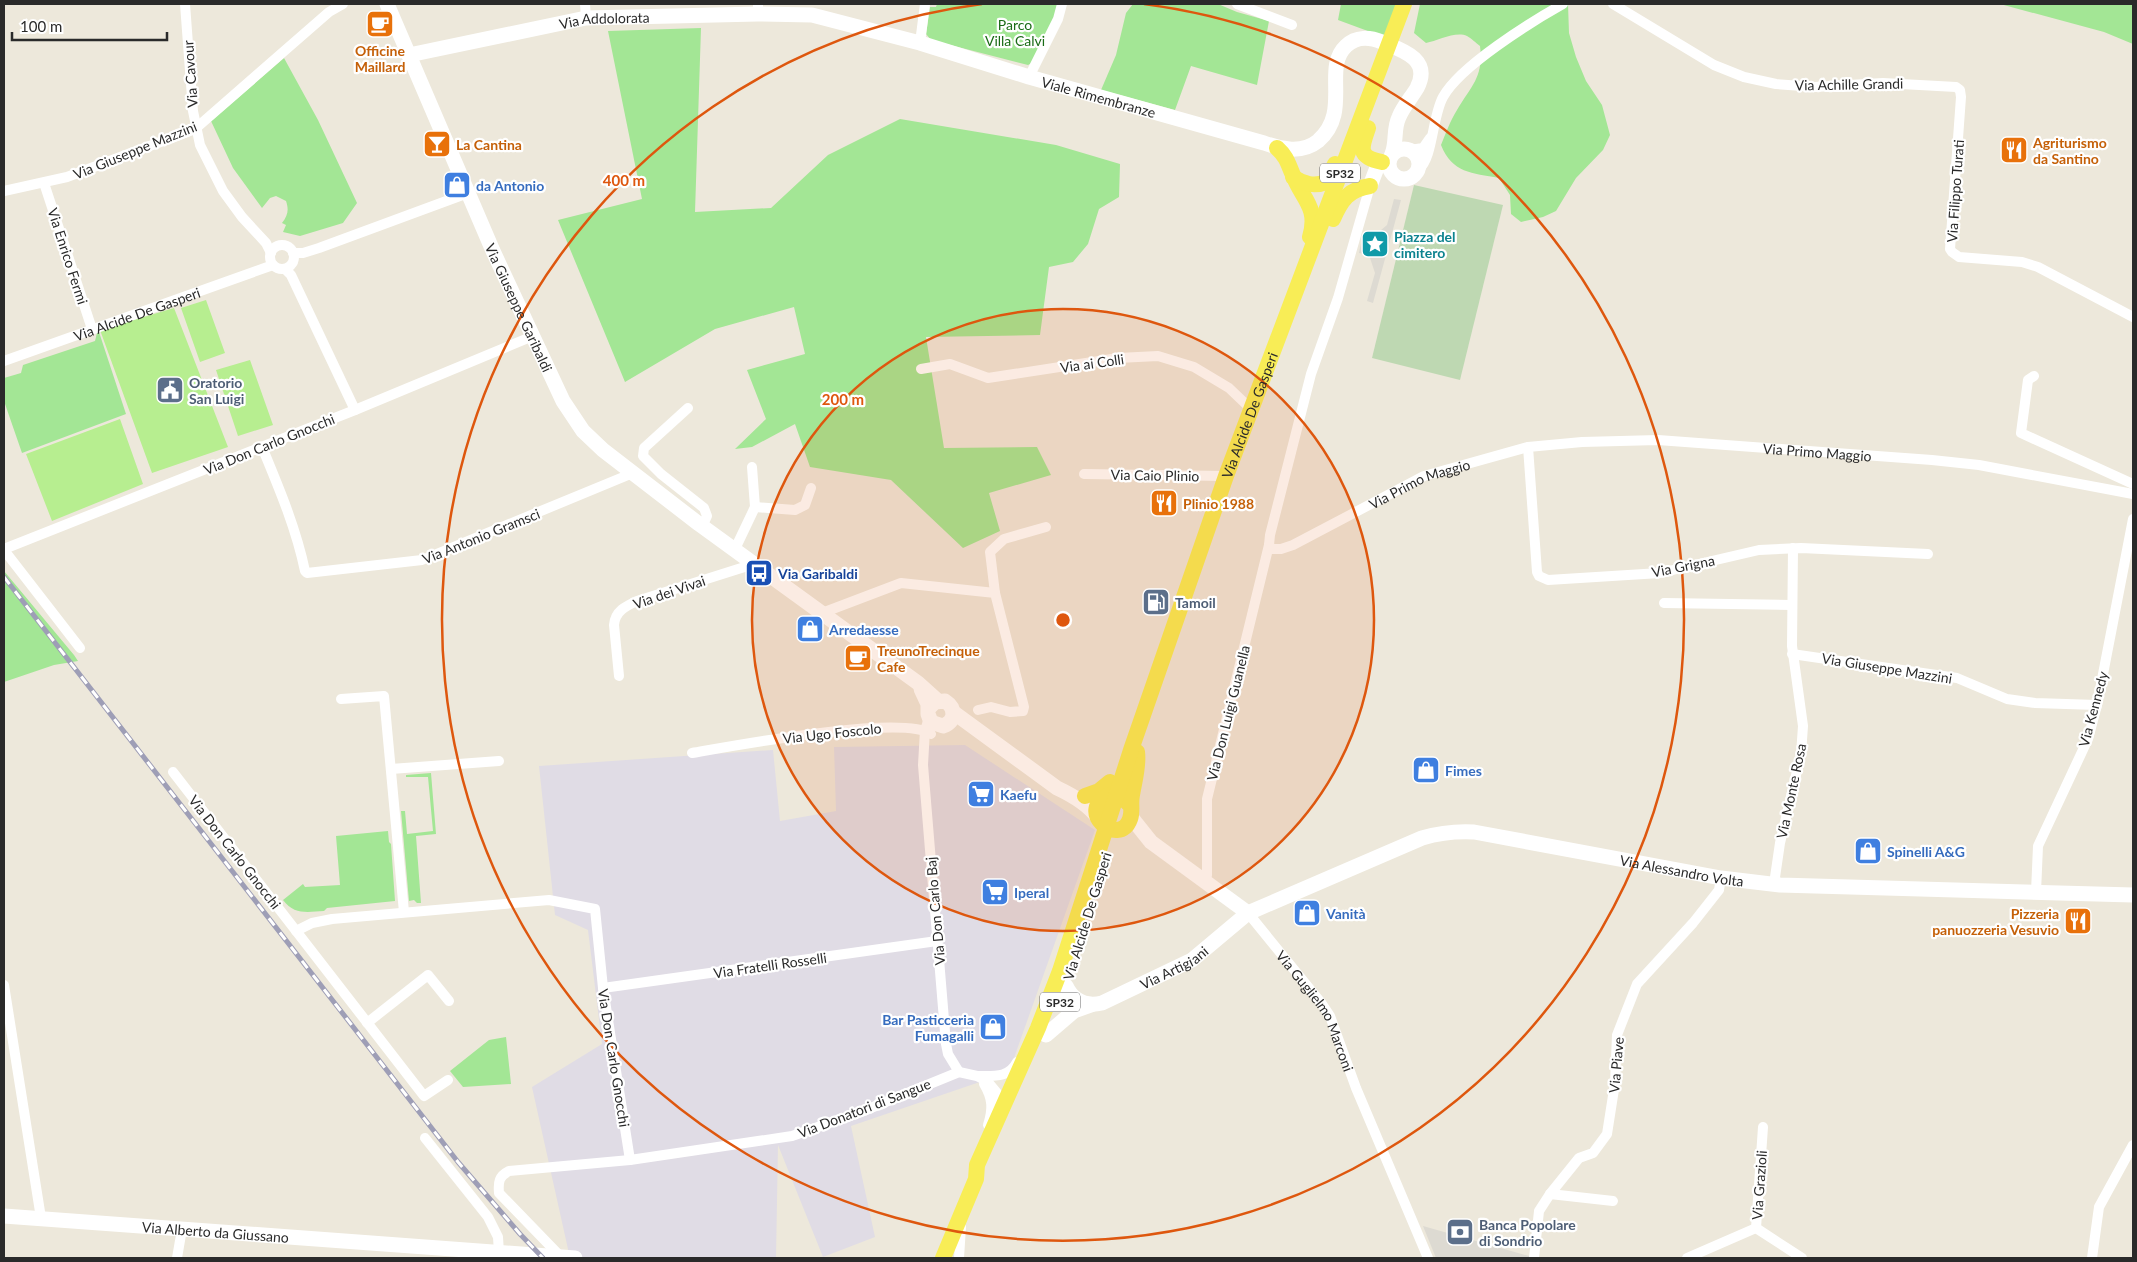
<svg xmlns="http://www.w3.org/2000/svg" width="2137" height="1262" font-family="Lato,sans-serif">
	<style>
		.industrial { fill: #e0dce5 }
		.green { fill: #a3e695 }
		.cemetery { fill: #bed8b2 }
		.pitch { fill: #b7ee90 }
		.plaza { fill: #dddad2 }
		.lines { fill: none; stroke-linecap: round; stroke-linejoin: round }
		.street { stroke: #fff; stroke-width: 10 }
		.secondary { stroke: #fff; stroke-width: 15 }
		.primary { stroke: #f8ed56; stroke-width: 16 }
		.rail-casing { stroke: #9e9eb6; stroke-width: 5 }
		.rail { stroke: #fff; stroke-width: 3; stroke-dasharray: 9; stroke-linecap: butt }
		.ring { fill: none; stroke: #de570e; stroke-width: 2.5 }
		.labels { text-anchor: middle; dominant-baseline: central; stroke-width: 4.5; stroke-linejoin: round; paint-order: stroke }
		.shield { fill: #fff; stroke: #6a6a6a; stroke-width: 1 }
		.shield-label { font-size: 12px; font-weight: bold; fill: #2a2a2a }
		.street-label { font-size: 14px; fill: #2a2a2a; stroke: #fff }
		.park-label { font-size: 14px; fill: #1a6b16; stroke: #fff }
		.food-label { font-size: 14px; font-weight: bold; fill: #c56008; stroke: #fff; text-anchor: start }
		.shop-label { font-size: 14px; font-weight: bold; fill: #366cbe; stroke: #fff; text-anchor: start }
		.culture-label { font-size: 14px; font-weight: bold; fill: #0d838f; stroke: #fff; text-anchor: start }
		.service-label { font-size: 14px; font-weight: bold; fill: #4e5e75; stroke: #fff; text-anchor: start }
		.transit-label { font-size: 14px; font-weight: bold; fill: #164399; stroke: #fff; text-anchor: start }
		.centre { fill: #de570e; stroke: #fff; stroke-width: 2.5 }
		.ring-label { font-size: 15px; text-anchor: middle; font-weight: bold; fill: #de570e; stroke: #fff; stroke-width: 4.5; stroke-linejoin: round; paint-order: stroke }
	</style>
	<rect width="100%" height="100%" fill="#ede8db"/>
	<path class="industrial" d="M 965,745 L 1095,830 L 1009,1072 L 851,1126 L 875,1237 L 823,1257 L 778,1145 L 776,1258 L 570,1258 L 532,1087 L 602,1044 L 588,930 L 555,915 L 539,766 L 773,750 L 780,821 L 836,811 L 834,747 Z"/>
	<path class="green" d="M 937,4 L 1058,4 L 1056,13 L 1032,63 L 1028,65 L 931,40 L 926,34 L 930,7 L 936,7 Z
		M 1133,4 L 1218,4 L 1237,12 L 1269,21 L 1257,85 L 1191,66 L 1175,110 L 1101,90 L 1116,55 L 1126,13 Z
		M 1341,4 L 1397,4 L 1384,37 L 1338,20 Z
		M 1420,4 L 1568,4 L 1569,33 L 1576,57 L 1586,81 L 1602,105 L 1610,135 L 1603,150 L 1576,178 L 1556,211 L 1543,217 L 1521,222 L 1511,214 L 1510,195 L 1499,178 C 1472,173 1452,173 1441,145 C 1446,133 1450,121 1457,110 C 1471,86 1484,77 1480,46 C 1476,43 1471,38 1467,36 C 1455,31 1438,41 1426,43 L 1414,33 Z
		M 2000,4 L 2133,4 L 2133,44 L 2104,32 Z
		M 701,28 L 695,212 L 771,208 L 828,155 L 900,119 L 1056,145 L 1120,164 L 1119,197 L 1099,209 L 1088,244 L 1073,262 L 1049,267 L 1040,335 L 926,337 L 944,448 L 1037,447 L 1051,475 L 989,493 L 1000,531 L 963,548 L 891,480 L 810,467 L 795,424 L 752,447 L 735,449 L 766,419 L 747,370 L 805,354 L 794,307 L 715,329 L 625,382 L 558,220 L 642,199 L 608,31 Z
		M 284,58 L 318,120 L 357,203 L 343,223 L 300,236 L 283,232 L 286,225 L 282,223 C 288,215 289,210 286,201 L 276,196 L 270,198 L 262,208 L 233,168 L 211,121 Z
		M 98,329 L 126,414 L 22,453 L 4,401 L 4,378 L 21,373 L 23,365 L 95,341 Z
		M 4,571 L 74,655 L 78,661 L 54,665 L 4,682 Z
		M 431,773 L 436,834 L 416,836 L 421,903 L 417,903 L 414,900 L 409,901 L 401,811 L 405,811 L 407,834 L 433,831 L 428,777 L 406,777 L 406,775 Z
		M 388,831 L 389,842 L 391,844 L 395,901 L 327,908 L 324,911 C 307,912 294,915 283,900 L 303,884 L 305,887 L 340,885 L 336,836 Z
		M 506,1037 L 511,1084 L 463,1087 L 450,1071 L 489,1040 Z"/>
	<path class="cemetery" d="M 1414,185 L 1503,205 L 1460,380 L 1372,358 Z"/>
	<path class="pitch" d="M 206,300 L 225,353 L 200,362 L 181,308 Z
		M 174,308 L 228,447 L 152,473 L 100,330 Z
		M 250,360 L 273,425 L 238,436 L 216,370 Z
		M 120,419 L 143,484 L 52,521 L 26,454 Z"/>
	<path class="plaza" d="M 1394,199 L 1401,200 L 1373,303 L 1367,301 L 1375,273 L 1369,255 L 1359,253 L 1363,234 L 1374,236 L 1387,225 Z
		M 1423,1226 L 1536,1258 L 1436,1258 Z"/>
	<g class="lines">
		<g class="street">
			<path d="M 185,4 L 193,111 L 200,145 L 223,191 L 242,217 L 266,243 L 271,253"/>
			<path d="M 585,4 L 586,18"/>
			<path d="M 1237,4 L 1292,25"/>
			<path d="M 1613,4 L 1714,65 L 1744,77 L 1776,84 L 1815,87 L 1883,83 L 1956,87 L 1960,90 L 1961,97 L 1950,249 L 1952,252 L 1959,257 L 2022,262 L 2038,267 L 2133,317"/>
			<path d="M 758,14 L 758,4"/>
			<path d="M 920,43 L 925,4"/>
			<path d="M 1029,77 L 1058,19 L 1062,4"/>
			<path d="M 1410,150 L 1423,148 L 1430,138"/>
			<path d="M 1419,169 C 1433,158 1432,117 1443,97 C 1460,66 1531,22 1563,4"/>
			<path d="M 44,183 L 92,329"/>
			<path id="s1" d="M 1370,186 L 1338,298 L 1311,374 L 1270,535 L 1269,545 L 1272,549 L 1281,549 L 1293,545 L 1424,476 L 1528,447 L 1582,442 L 1658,440 L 1932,460 L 1979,465 L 2133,494"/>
			<path d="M 4,191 L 67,177 L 195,129 L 329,12 L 343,4"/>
			<circle cx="282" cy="257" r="12"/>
			<path d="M 293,253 L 303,253 L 319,248 L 468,193"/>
			<path d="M 285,269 L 291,275 L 355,410"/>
			<path id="s2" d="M 4,361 L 273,265"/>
			<path d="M 921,369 L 950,364 L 988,378 L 1118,358 L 1158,356 L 1194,367 L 1229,388 L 1251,409"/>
			<path d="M 2034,376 L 2028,380 L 2021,433 L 2133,484"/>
			<path d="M 688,408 L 644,448 L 643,456 L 661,474 L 704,508 L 707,516 L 702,527"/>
			<path d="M 262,447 C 279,488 296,528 305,571 L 307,573 L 422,560 L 633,473"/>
			<path d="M 1528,447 L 1537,572 L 1539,576 L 1548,580 L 1660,573 L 1759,550 L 1801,548 L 1928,554"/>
			<path d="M 1084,474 L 1226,476"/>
			<path d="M 755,507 L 795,510 L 805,505 L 811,488"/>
			<path d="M 4,549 L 355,410 L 533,336"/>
			<path d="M 735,549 L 755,507 L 752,467"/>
			<path d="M 4,550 L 80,648"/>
			<path d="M 995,593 L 990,552 L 1004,539 L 1046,527"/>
			<path d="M 1664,603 L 1792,605"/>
			<path d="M 822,613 L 901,583 L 995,593 L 1024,707 L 1023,711 L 1010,712 L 991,707 L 978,710"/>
			<path d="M 1792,654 L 1957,678 L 2007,699 L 2035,703 L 2097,705"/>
			<path d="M 619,676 L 614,625 C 615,611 626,606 637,601 L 754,564"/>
			<path d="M 341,699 L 384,696 L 404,912"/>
			<path d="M 929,718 L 925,730 L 923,765 L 946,1044 L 948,1054 L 959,1072"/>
			<path d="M 692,753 C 733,746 902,714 931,734"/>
			<path d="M 391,769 L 499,761"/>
			<path d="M 173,772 L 424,1096 L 448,1080"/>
			<path d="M 1205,883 L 1207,875 L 1207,799 L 1269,545"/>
			<path d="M 1774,884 L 1780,843 L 1801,754 L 1803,726 L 1792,646 L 1793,548"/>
			<path d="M 2036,892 L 2038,846 L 2088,739 L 2097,705 L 2133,519"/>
			<path id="s3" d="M 1248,913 L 1322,1004 L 1330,1016 L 1356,1088 L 1428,1258"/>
			<path d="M 296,931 L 312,923 L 332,919 L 549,900 L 595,909 L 603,988 L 630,1160 L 509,1171 C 499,1176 498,1182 499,1193 L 561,1257"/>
			<path d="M 4,985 L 41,1218"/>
			<path d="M 603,988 L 937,941"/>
			<path d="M 367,1023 L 428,975 L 449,1001"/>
			<path d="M 978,1076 C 994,1076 1009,1078 1017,1062"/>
			<path d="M 984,1084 C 993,1099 993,1109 988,1125"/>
			<path d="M 425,1138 L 488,1217 L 498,1237 L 499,1253"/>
			<path d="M 630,1160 L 792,1136 L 861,1112 L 959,1072 L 977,1076 L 987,1081 L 997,1093 L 1002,1108"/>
			<path d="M 1550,1194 L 1613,1201"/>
			<path d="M 1756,1228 L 1802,1258"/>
			<path d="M 177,1258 L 182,1229"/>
			<path d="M 959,1258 L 961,1227"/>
			<path d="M 1534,1258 L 1539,1211 L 1550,1194 L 1579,1158 L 1593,1153 L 1607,1134 L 1615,1083 L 1617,1035 L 1637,984 L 1693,923 L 1719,890 L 1721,878"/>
			<path d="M 1687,1258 L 1756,1228 L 1763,1127"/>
			<path d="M 2092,1258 L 2099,1207 L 2133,1145"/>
		</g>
		<g class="secondary">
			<path id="s4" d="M 387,4 L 493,251 L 563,401 L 583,431 L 603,450 L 699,524 L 918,683 L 938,701"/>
			<path id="s5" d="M 409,55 L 586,18 L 758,14 L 812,15 L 920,43 L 1029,77 L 1264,143 C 1281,149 1302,154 1318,141 C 1352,112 1322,68 1346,46 C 1356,36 1370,37 1382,42 C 1402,50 1432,59 1417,88 C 1411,98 1403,107 1399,117 C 1393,129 1397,142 1392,154"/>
			<circle cx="1404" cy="164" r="15"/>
			<path d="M 1370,186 L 1378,165 L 1389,161"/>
			<path d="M 921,689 L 928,704 L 928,714 L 931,722 L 943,726 C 956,721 956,708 945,701 L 935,702 L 929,708"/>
			<path d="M 953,712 L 1057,788 C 1072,795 1088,804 1098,818"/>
			<path d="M 1131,817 L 1151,842 L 1248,913"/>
			<path id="s6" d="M 1066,986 C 1073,1001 1085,1007 1102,1003 L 1192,960 L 1248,913 L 1422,838 C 1439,833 1455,831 1474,832 L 1721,878 L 1780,885 L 2133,895"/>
			<path d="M 1046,1035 L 1074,1011 L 1091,1005"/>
			<path id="s7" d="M 4,1216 L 575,1258"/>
		</g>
		<g class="primary">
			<path d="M 1368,128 C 1361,148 1357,157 1382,162"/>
			<path d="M 1277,148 C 1287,157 1288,164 1293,175 C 1302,199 1319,207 1310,237"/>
			<path d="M 1293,177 C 1304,184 1314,187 1326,182 L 1335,164"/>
			<path d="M 1333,219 C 1341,200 1349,189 1370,186"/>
			<path d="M 1085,796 L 1099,791 L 1110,782"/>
			<path d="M 1130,805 L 1123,798 L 1110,795 C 1074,810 1119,849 1130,819 C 1133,811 1130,803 1132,795 C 1134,782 1139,766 1137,752"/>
			<path id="s8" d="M 943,1258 L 976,1179 L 977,1165 L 1038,1028 L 1060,971 L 1132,747 L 1226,476 L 1404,4"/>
		</g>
		<g class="rail-casing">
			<path id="rail" d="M 4,577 L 458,1162 L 520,1234 L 543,1258"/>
		</g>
		<use href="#rail" class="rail"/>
	</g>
	<circle cx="1063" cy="620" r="311" fill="#de570e" fill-opacity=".12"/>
	<g class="ring">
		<circle cx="1063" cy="620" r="311"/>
		<path d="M1144 4A621 621 0 1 1 982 4"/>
	</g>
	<defs>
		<g id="cafe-square" transform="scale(1.4375)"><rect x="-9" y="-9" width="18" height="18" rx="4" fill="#e8710a" stroke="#fff"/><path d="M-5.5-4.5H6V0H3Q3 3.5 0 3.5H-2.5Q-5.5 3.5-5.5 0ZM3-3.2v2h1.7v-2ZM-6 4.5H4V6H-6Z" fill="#fff"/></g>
		<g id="bar-square" transform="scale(1.4375)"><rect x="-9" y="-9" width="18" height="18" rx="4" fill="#e8710a" stroke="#fff"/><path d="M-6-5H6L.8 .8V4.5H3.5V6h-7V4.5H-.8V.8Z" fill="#fff"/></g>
		<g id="restaurant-square" transform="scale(1.4375)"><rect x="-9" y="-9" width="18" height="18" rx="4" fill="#e8710a" stroke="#fff"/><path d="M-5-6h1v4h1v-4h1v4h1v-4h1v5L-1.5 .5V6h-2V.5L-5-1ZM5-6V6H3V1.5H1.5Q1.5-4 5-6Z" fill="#fff"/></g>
		<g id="shop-square" transform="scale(1.4375)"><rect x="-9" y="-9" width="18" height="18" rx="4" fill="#3f7fe0" stroke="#fff"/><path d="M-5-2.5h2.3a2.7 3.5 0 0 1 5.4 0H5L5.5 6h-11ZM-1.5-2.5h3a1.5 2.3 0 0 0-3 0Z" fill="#fff"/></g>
		<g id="sight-square" transform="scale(1.4375)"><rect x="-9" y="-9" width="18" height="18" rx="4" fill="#0f9aa8" stroke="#fff"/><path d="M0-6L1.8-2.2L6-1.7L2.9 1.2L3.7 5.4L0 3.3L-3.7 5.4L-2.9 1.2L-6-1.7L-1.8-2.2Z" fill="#fff"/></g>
		<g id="civic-square" transform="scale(1.4375)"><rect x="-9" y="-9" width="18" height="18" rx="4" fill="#5c6f8a" stroke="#fff"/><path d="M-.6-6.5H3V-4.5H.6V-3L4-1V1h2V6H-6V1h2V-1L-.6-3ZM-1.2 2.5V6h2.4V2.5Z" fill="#fff"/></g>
		<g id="bus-square" transform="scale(1.4375)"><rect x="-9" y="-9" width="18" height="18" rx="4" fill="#1a4fb4" stroke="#fff"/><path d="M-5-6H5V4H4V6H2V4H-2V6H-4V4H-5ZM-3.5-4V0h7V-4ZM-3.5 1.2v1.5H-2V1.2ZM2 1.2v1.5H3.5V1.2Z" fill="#fff"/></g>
		<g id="fuel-square" transform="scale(1.4375)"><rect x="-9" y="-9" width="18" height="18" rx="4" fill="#5c6f8a" stroke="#fff"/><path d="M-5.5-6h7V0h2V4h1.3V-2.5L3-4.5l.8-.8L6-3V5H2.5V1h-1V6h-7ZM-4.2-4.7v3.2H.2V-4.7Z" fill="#fff"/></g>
		<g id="supermarket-square" transform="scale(1.4375)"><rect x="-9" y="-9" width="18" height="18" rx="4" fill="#3f7fe0" stroke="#fff"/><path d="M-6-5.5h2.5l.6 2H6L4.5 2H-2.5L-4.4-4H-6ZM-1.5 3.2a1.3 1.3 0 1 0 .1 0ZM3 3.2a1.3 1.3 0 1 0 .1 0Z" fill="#fff"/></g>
		<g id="bank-square" transform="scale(1.4375)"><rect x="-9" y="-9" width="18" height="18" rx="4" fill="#5c6f8a" stroke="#fff"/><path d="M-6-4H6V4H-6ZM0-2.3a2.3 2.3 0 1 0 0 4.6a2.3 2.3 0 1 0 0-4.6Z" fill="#fff"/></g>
	</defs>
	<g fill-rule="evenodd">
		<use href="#cafe-square" x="380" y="24"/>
		<use href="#bar-square" x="437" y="144"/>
		<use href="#restaurant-square" x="2014" y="150"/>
		<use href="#shop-square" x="457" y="185"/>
		<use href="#sight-square" x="1375" y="244"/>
		<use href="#civic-square" x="170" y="390"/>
		<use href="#restaurant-square" x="1164" y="503"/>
		<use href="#bus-square" x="759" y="573"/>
		<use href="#fuel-square" x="1156" y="602"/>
		<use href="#shop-square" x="810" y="629"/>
		<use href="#cafe-square" x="858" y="658"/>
		<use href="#shop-square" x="1426" y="770"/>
		<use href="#supermarket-square" x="981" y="794"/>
		<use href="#shop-square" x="1868" y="851"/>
		<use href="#supermarket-square" x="995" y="892"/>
		<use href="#shop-square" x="1307" y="913"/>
		<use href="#restaurant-square" x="2078" y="921"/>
		<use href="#shop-square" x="993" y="1027"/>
		<use href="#bank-square" x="1460" y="1232"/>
	</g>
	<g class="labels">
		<g class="shield">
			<rect x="1320" y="163.5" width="40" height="19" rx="4"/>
			<rect x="1040" y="992.5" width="40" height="19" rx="4"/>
		</g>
		<g class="shield-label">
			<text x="1340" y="173">SP32</text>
			<text x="1060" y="1002">SP32</text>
		</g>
		<g class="street-label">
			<text stroke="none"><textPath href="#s5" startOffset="199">Via Addolorata</textPath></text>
			<text transform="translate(190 74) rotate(-94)">Via Cavour</text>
			<text transform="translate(1849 84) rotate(-1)">Via Achille Grandi</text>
			<text stroke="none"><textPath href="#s5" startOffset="705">Viale Rimembranze</textPath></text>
			<text transform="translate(135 150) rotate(-22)">Via Giuseppe Mazzini</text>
			<text transform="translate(1955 191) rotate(-86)">Via Filippo Turati</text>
			<text transform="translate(68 256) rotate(72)">Via Enrico Fermi</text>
			<text stroke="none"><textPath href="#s4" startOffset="331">Via Giuseppe Garibaldi</textPath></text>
			<text stroke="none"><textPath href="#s2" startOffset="141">Via Alcide De Gasperi</textPath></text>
			<text transform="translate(1092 363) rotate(-8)">Via ai Colli</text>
			<text stroke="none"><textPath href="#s8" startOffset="898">Via Alcide De Gasperi</textPath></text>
			<text transform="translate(269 444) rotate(-22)">Via Don Carlo Gnocchi</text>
			<text stroke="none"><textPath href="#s1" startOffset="946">Via Primo Maggio</textPath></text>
			<text transform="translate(1155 475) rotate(1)">Via Caio Plinio</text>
			<text stroke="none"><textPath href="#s1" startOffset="541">Via Primo Maggio</textPath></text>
			<text transform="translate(481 536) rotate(-22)">Via Antonio Gramsci</text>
			<text transform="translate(1683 566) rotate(-11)">Via Grigna</text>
			<text transform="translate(669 592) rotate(-19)">Via dei Vivai</text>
			<text transform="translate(1887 668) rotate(9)">Via Giuseppe Mazzini</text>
			<text transform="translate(2093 709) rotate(-75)">Via Kennedy</text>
			<text transform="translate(1228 713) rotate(-76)">Via Don Luigi Guanella</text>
			<text transform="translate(832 733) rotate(-6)">Via Ugo Foscolo</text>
			<text transform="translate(1791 791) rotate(-78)">Via Monte Rosa</text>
			<text transform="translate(235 852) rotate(52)">Via Don Carlo Gnocchi</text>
			<text stroke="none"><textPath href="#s6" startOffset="670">Via Alessandro Volta</textPath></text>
			<text transform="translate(935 911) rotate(-95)">Via Don Carlo Baj</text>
			<text transform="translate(1087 916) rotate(-73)">Via Alcide De Gasperi</text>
			<text transform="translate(770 965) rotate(-8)">Via Fratelli Rosselli</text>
			<text stroke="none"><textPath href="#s6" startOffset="124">Via Artigiani</textPath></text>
			<text stroke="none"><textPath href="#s3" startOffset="120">Via Guglielmo Marconi</textPath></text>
			<text transform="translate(614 1058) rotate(81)">Via Don Carlo Gnocchi</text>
			<text transform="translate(1616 1065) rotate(-85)">Via Piave</text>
			<text transform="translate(864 1108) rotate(-21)">Via Donatori di Sangue</text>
			<text transform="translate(1759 1185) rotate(-86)">Via Grazioli</text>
			<text stroke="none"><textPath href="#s7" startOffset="212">Via Alberto da Giussano</textPath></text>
		</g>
		<g class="park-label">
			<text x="1015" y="24">Parco<tspan x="1015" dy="16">Villa Calvi</tspan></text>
		</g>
		<g class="food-label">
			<text x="380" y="50" text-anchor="middle">Officine<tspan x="380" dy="16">Maillard</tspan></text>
			<text x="2033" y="142">Agriturismo<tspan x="2033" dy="16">da Santino</tspan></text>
			<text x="456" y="144">La Cantina</text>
			<text x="1183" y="503">Plinio 1988</text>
			<text x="877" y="650">TreunoTrecinque<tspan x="877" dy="16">Cafe</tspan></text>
			<text x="2059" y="913" text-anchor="end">Pizzeria<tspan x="2059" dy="16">panuozzeria Vesuvio</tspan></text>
		</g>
		<g class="shop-label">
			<text x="476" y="185">da Antonio</text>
			<text x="829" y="629">Arredaesse</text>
			<text x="1445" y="770">Fimes</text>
			<text x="1000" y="794">Kaefu</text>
			<text x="1887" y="851">Spinelli A&amp;G</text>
			<text x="1014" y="892">Iperal</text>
			<text x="1326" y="913">Vanità</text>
			<text x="974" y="1019" text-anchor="end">Bar Pasticceria<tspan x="974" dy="16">Fumagalli</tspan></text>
		</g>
		<g class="culture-label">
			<text x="1394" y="236">Piazza del<tspan x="1394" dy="16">cimitero</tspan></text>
		</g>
		<g class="service-label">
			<text x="189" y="382">Oratorio<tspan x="189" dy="16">San Luigi</tspan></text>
			<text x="1175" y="602">Tamoil</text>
			<text x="1479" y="1224">Banca Popolare<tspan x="1479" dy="16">di Sondrio</tspan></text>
		</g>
		<g class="transit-label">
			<text x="778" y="573">Via Garibaldi</text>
		</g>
	</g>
	<circle cx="1063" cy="620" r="8" class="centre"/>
	<g class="ring-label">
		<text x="624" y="186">400 m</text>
		<text x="843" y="405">200 m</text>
	</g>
	<rect width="2137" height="1262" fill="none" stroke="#2a2a2a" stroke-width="10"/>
	<path d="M12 32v8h155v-8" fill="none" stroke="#2a2a2a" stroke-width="2.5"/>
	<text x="20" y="32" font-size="15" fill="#2a2a2a" stroke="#ffffff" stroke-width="4" paint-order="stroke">100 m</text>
</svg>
